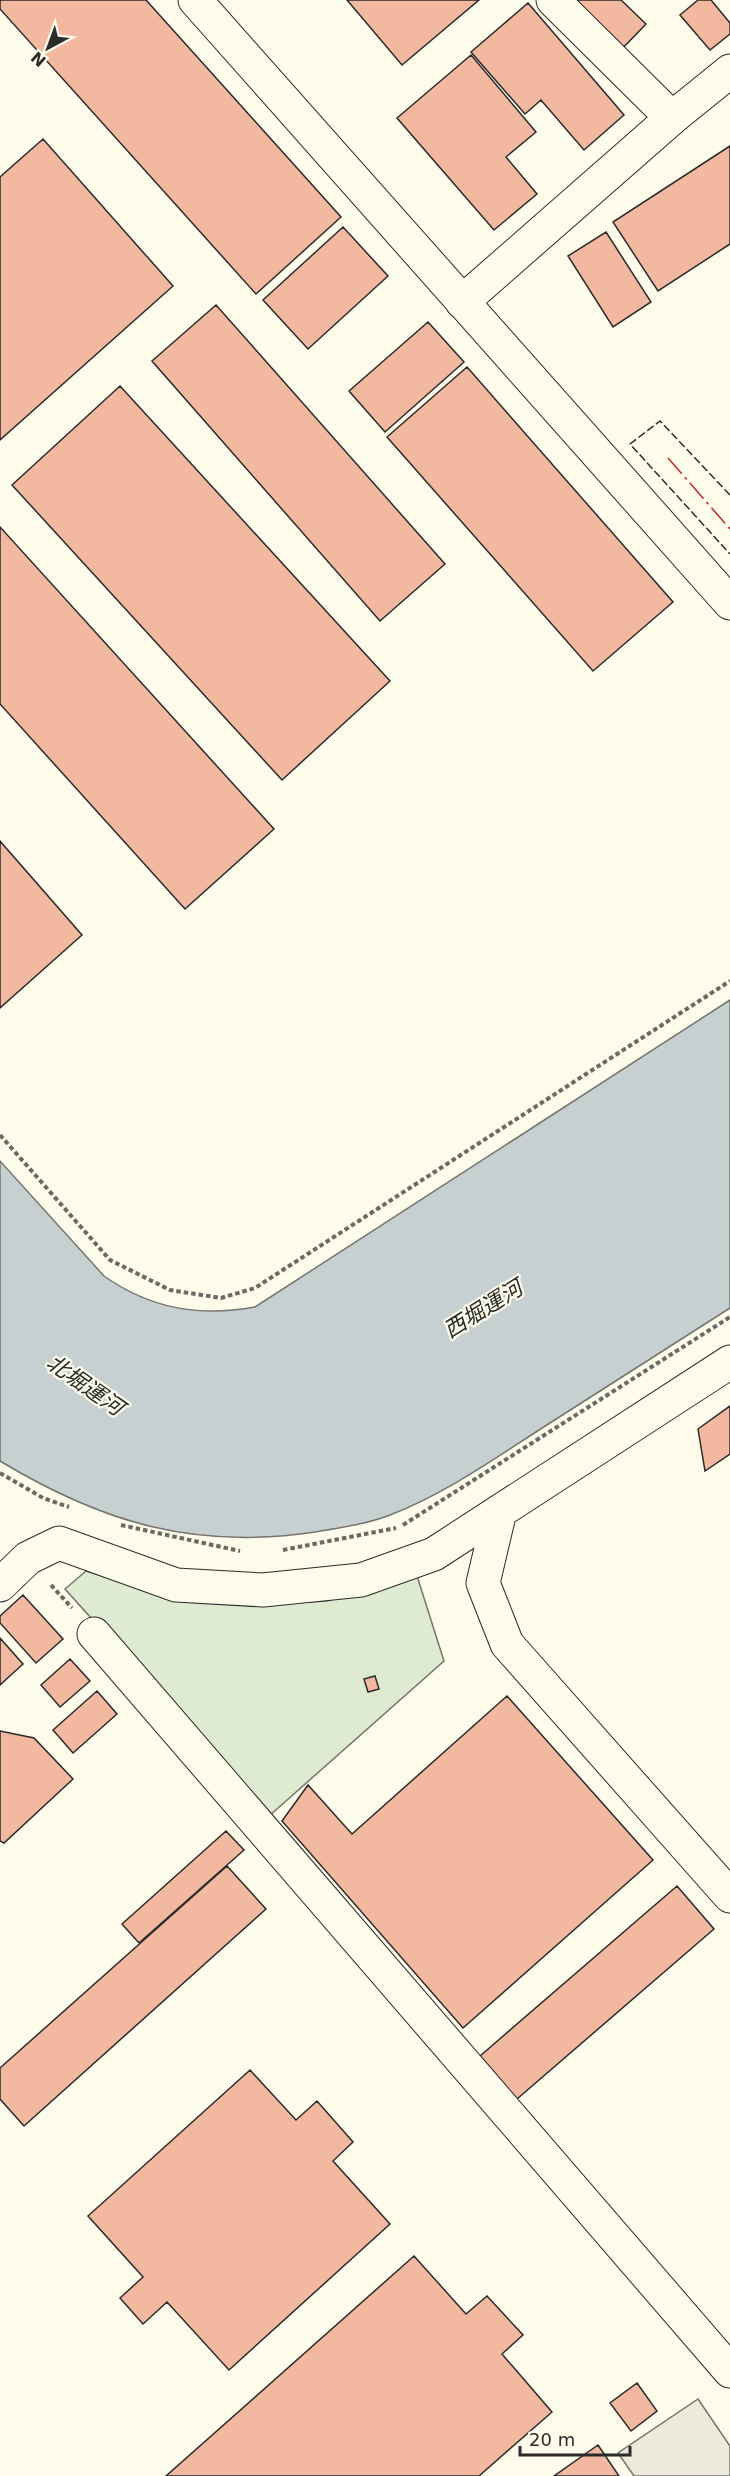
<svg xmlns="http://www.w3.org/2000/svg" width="730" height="2476" font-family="'DejaVu Sans','Noto Sans JP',sans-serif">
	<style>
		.green { fill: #deebd1; stroke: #74746e; stroke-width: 1.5 }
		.parking { fill: #eceadb; stroke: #74746e; stroke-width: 1.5 }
		.water { fill: #c7d0d0; stroke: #74746e; stroke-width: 1.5 }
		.building { fill: #f2b8a0; stroke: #2b2b2b; stroke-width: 1.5 }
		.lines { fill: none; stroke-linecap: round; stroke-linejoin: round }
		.minor-casing { stroke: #2b2b2b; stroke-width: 35 }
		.path { stroke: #6a6964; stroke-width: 4; stroke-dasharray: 4.5 3; stroke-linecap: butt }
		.minor { stroke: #fdfbea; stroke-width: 33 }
		.fence { stroke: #2b2b2b; stroke-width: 1.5; stroke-dasharray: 8 3; stroke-linecap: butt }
		.power { stroke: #c62828; stroke-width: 1.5; stroke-dasharray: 21 4.5 3 4.5; stroke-linecap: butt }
		.labels { text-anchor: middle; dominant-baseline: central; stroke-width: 4.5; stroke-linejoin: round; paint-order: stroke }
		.water-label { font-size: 22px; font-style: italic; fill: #2b2b2b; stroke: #fdfbea }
	</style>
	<rect width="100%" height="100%" fill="#fdfbea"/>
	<path class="green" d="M 86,1571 L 160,1594 L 253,1605 L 327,1601 L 417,1576 L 444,1661 L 269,1816 L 65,1589 Z"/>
	<path class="parking" d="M 698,2399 L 730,2446 L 730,2476 L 634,2476 L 618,2453 Z"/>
	<path class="water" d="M 730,1000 L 730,1308 C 666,1349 603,1389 539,1430 C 491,1461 444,1494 390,1515 C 367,1524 339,1528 315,1532 C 195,1550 103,1523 0,1461 L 0,1161 L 104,1276 C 151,1309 199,1317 255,1307 Z"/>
	<path class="building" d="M 0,0 L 146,0 L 341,217 L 256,294 L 0,9 Z
		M 347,0 L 479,0 L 402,65 Z
		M 576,0 L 621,0 L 646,24 L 617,54 Z
		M 698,0 L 711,0 L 730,23 L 730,34 L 710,50 L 680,15 Z
		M 528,3 L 624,115 L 584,150 L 541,100 L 525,114 L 471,52 Z
		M 471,55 L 536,132 L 506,157 L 537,194 L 494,230 L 397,118 Z
		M 43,139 L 173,286 L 0,440 L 0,177 Z
		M 730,146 L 730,244 L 658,291 L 613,222 Z
		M 343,227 L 388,276 L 308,349 L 263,300 Z
		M 606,232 L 651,302 L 613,327 L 568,256 Z
		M 216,305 L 445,564 L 380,621 L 152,361 Z
		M 428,322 L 464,362 L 385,432 L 349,391 Z
		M 467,367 L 673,602 L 593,671 L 387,437 Z
		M 120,386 L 390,681 L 282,780 L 12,485 Z
		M 0,527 L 274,829 L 185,909 L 0,704 Z
		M 0,841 L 82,935 L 0,1008 Z
		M 730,1406 L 730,1454 L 705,1471 L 698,1429 Z
		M 23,1595 L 63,1639 L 36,1663 L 0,1623 L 0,1616 Z
		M 0,1638 L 23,1664 L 0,1685 Z
		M 70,1659 L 90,1681 L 60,1707 L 41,1685 Z
		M 375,1676 L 379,1689 L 368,1692 L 364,1679 Z
		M 97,1691 L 117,1714 L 73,1753 L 53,1730 Z
		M 507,1696 L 653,1860 L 463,2028 L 282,1821 L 308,1785 L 352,1834 Z
		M 0,1731 L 34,1738 L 73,1779 L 4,1843 L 0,1841 Z
		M 226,1831 L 244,1850 L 139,1943 L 122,1924 Z
		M 227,1866 L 266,1909 L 24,2126 L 0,2099 L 0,2068 Z
		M 677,1886 L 714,1929 L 517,2099 L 480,2056 Z
		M 250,2070 L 296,2120 L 317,2101 L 353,2142 L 333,2161 L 390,2224 L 229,2370 L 167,2302 L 143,2324 L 120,2298 L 143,2277 L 88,2216 Z
		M 414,2256 L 466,2314 L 487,2296 L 523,2335 L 502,2354 L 552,2412 L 479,2476 L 166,2476 Z
		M 637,2383 L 657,2411 L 631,2431 L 610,2403 Z
		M 598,2445 L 619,2476 L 554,2476 Z"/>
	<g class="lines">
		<g class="minor-casing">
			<path id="minor" d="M 195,0 L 730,603
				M 553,0 L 672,118
				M 462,302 L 672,118 L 730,71
				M 500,1511 L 483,1583 L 507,1644 L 730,1896
				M 0,1585 L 28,1558 L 59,1543 L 176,1585 L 263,1590 L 361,1580 L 434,1554 L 730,1362
				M 94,1634 L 730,2371"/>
		</g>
		<path class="path" d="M 0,1135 L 110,1260 L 170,1290 L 221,1298 L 255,1288 L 730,981
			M 0,1473 L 43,1498 L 69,1507
			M 121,1525 L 240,1551
			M 403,1525 L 730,1317
			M 283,1550 L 396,1528
			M 51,1585 L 72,1608"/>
		<use href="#minor" class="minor"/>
		<path class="fence" d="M 730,495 L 660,421 L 630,444 L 730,554"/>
		<path class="power" d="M 668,458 L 730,529"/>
	</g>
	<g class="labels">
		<g class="water-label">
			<text transform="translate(483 1309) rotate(-32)">西堀運河</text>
			<text transform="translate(85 1385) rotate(35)">北堀運河</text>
		</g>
	</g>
	<g transform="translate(48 48) rotate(221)" stroke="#fdfbea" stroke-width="4.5" paint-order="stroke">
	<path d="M0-4.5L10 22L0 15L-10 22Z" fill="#2b2b2b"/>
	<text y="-9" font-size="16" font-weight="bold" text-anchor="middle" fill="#2b2b2b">N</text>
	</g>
	<path d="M520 2446v9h110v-9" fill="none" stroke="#2b2b2b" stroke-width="3"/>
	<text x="529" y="2446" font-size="18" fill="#2b2b2b" stroke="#fdfbea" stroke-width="4.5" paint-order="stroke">20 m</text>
</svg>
